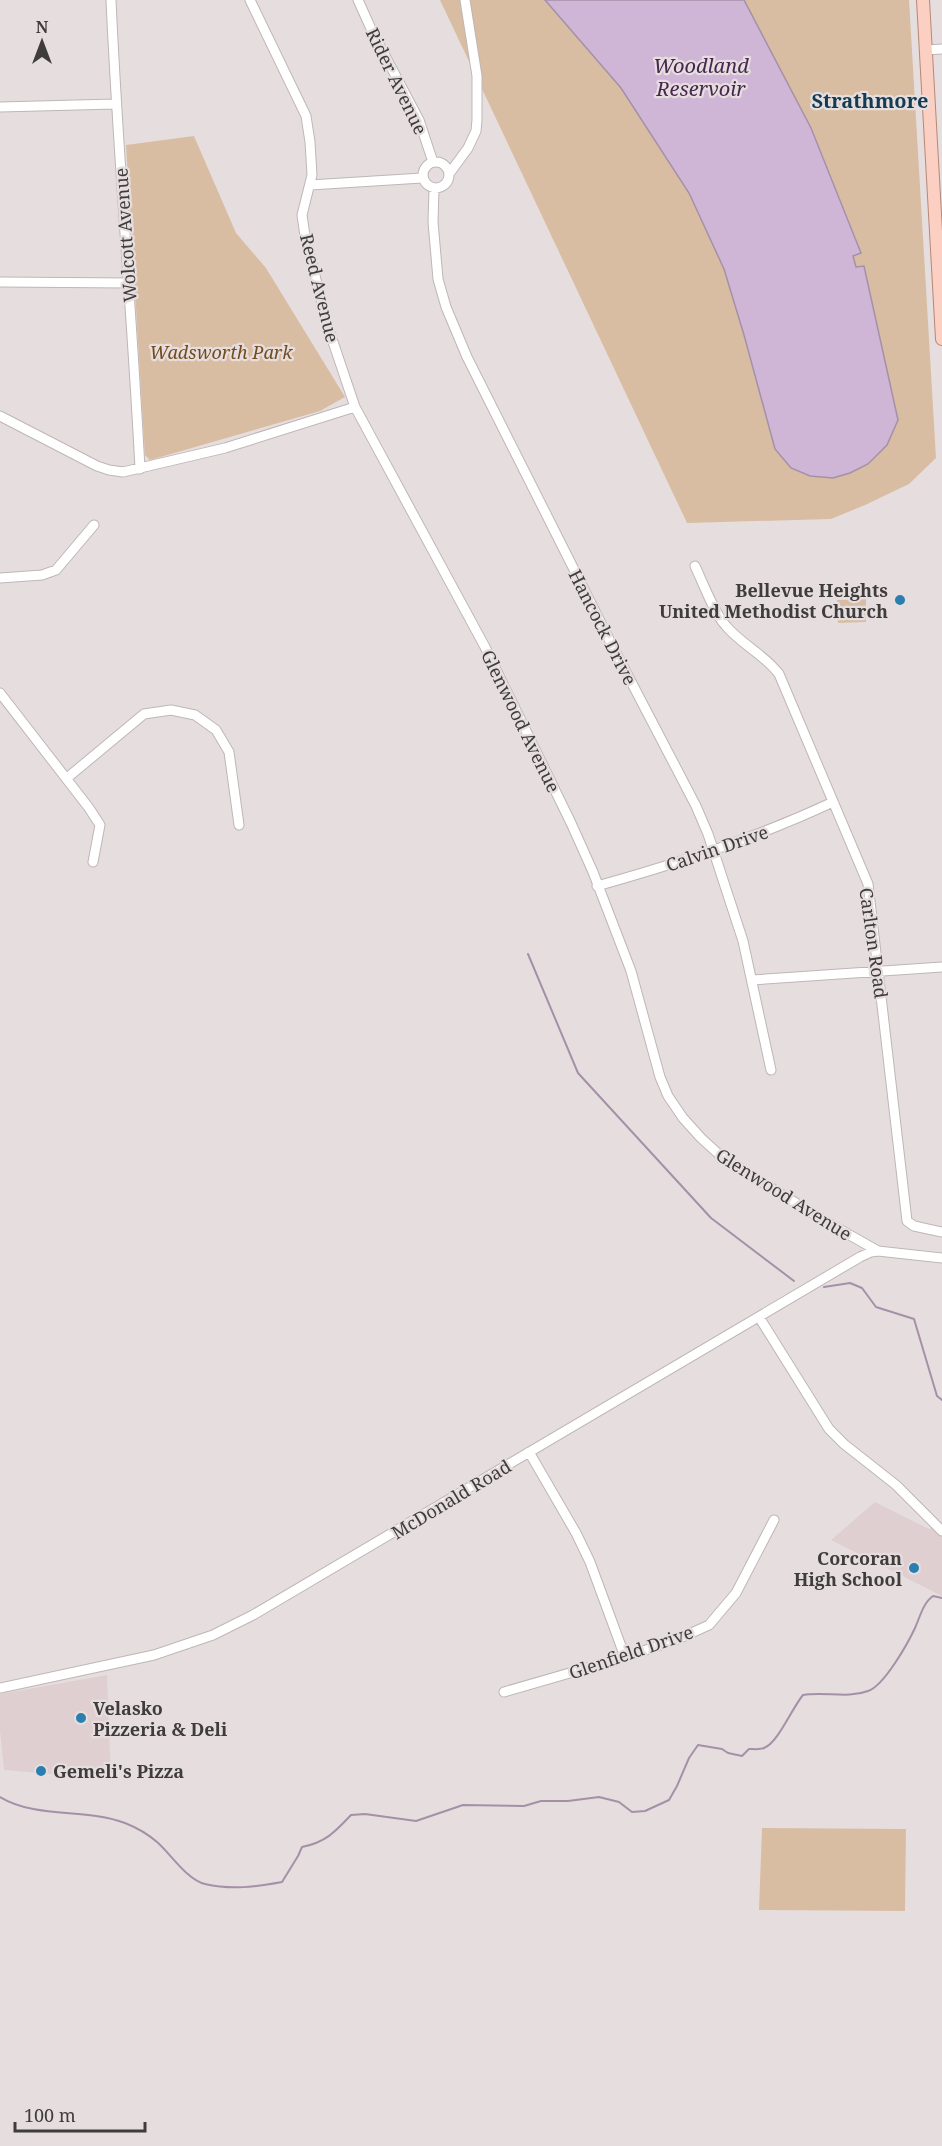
<svg xmlns="http://www.w3.org/2000/svg" width="942" height="2146" font-family="'Noto Serif',serif">
	<style>
		.built { fill: #e0cfd0 }
		.green { fill: #d8bda3 }
		.water { fill: #cfb5d6; stroke: #a491a8; stroke-width: 1.5 }
		.lines { fill: none; stroke-linecap: round; stroke-linejoin: round }
		.stream { stroke: #a491a8; stroke-width: 2 }
		.minor-casing { stroke: #beb6b7; stroke-width: 11 }
		.major-casing { stroke: #b78777; stroke-width: 14 }
		.minor { stroke: #fff; stroke-width: 9 }
		.major { stroke: #fbcfc1; stroke-width: 12 }
		.poi-dot { fill: #2a7faf; stroke: #e6dede; stroke-width: 2 }
		.labels { text-anchor: middle; dominant-baseline: central; stroke-width: 4.5; stroke-linejoin: round; paint-order: stroke }
		.street-label { font-size: 18px; fill: #3f3c3c; stroke: #e6dede }
		.park-label { font-size: 18px; font-style: italic; fill: #744b1c; stroke: #e6dede }
		.poi-label { font-size: 18px; font-weight: bold; fill: #3f3c3c; stroke: #e6dede; text-anchor: end }
		.water-label { font-size: 20px; font-style: italic; fill: #472650; stroke: #e6dede }
		.neighbourhood-label { font-size: 20px; font-weight: bold; fill: #133b52; stroke: #e6dede }
	</style>
	<rect width="100%" height="100%" fill="#e6dede"/>
	<path class="built" d="M 875,1502 L 929,1529 L 942,1522 L 942,1596 L 831,1540 Z
		M 107,1675 L 111,1779 L 4,1770 L 0,1731 L 0,1694 Z"/>
	<path class="green" d="M 440,0 L 909,0 L 936,458 L 909,484 L 865,505 L 831,519 L 687,523 Z
		M 194,136 L 236,233 L 266,268 L 345,397 L 320,411 L 150,460 L 145,455 L 126,145 Z
		M 866,599 L 866,622 L 838,623 L 837,600 Z
		M 762,1828 L 906,1829 L 905,1911 L 759,1910 Z"/>
	<path class="water" d="M 545,0 L 744,0 L 811,128 L 861,253 L 853,256 L 856,267 L 864,266 L 898,420 L 887,445 L 868,464 L 850,473 L 833,478 L 810,476 L 791,468 L 775,449 L 744,335 L 724,269 L 689,193 L 621,88 Z"/>
	<g class="lines">
		<path class="stream" d="M 528,954 L 578,1073 L 711,1218 L 794,1281
			M 824,1287 L 850,1283 L 862,1288 L 876,1307 L 914,1319 L 937,1396 L 942,1400
			M 0,1797 C 37,1819 85,1808 125,1823 C 135,1827 149,1835 157,1842 C 170,1853 187,1880 205,1884 C 231,1890 255,1887 282,1882 L 298,1856 L 302,1847 C 326,1842 335,1832 351,1815 L 365,1814 L 416,1821 L 463,1805 L 524,1806 L 541,1801 L 568,1801 L 599,1797 L 619,1802 L 632,1812 L 645,1811 L 669,1800 L 677,1786 L 689,1758 L 698,1745 L 722,1749 L 728,1753 L 742,1756 L 749,1749 C 753,1749 760,1750 764,1748 C 778,1743 792,1708 803,1695 C 825,1691 847,1699 868,1691 C 884,1686 908,1643 915,1628 C 920,1617 923,1603 933,1596 L 942,1598"/>
		<g class="minor-casing">
			<path id="minor" d="M 111,0 C 118,157 132,313 140,469
				M 250,0 L 306,116 L 310,142 L 312,175 L 302,215 L 305,236 L 328,327 L 355,407 L 485,647 L 571,823 L 593,872 L 631,971 L 660,1077 L 668,1096 L 683,1118 L 701,1138 L 723,1158 L 825,1221 L 878,1251 L 942,1258
				M 358,0 L 372,31 L 419,120 L 433,162
				M 926,50 L 942,49
				M 0,107 L 115,104
				M423 175a13 13 0 1 1 26 0a13 13 0 1 1-26 0Z
				M 449,174 L 468,148 L 476,131 L 477,120 L 477,76 L 465,0
				M 310,185 L 422,178
				M 434,189 L 433,222 L 438,279 L 446,307 L 467,357 L 613,647 L 696,806 L 708,834 L 743,941 L 771,1070
				M 0,282 L 129,283
				M 0,416 L 97,466 L 109,470 L 123,472 L 225,448 L 355,407
				M 695,566 C 703,583 714,613 726,626 C 741,644 765,655 779,674 L 868,884 L 907,1221 L 914,1226 L 942,1232
				M 0,578 L 42,575 L 56,570 L 94,525
				M 0,693 L 89,808 L 100,825 L 93,862
				M 67,778 L 144,714 L 171,710 L 195,715 L 216,730 L 229,752 L 239,825
				M 597,886 C 679,863 756,838 833,802
				M 752,980 L 942,967
				M 759,1317 L 829,1429 L 844,1444 L 896,1485 L 942,1531
				M 529,1452 L 576,1533 L 590,1562 L 625,1657
				M 0,1688 L 154,1655 L 213,1635 L 253,1615 L 860,1257 L 871,1252 L 878,1251
				M 504,1692 L 625,1657 L 676,1640 L 709,1625 L 736,1593 L 774,1520"/>
		</g>
		<g class="major-casing">
			<path id="major" d="M 923,0 L 942,339"/>
		</g>
		<use href="#minor" class="minor"/>
		<use href="#major" class="major"/>
	</g>
	<g class="poi-dot">
		<circle cx="900" cy="600" r="6"/>
		<circle cx="914" cy="1568" r="6"/>
		<circle cx="81" cy="1718" r="6"/>
		<circle cx="41" cy="1771" r="6"/>
	</g>
	<g class="labels">
		<g class="street-label">
			<text transform="translate(397 81) rotate(64)">Rider Avenue</text>
			<text transform="translate(125 235) rotate(-94)">Wolcott Avenue</text>
			<text transform="translate(320 288) rotate(76)">Reed Avenue</text>
			<text transform="translate(603 627) rotate(63)">Hancock Drive</text>
			<text transform="translate(521 721) rotate(64)">Glenwood Avenue</text>
			<text transform="translate(717 848) rotate(-19)">Calvin Drive</text>
			<text transform="translate(874 943) rotate(82)">Carlton Road</text>
			<text transform="translate(784 1194) rotate(32)">Glenwood Avenue</text>
			<text transform="translate(451 1499) rotate(-31)">McDonald Road</text>
			<text transform="translate(631 1652) rotate(-19)">Glenfield Drive</text>
		</g>
		<g class="park-label">
			<text x="221" y="352">Wadsworth Park</text>
		</g>
		<g class="poi-label">
			<text x="888" y="590">Bellevue Heights<tspan x="888" dy="21">United Methodist Church</tspan></text>
			<text x="902" y="1558">Corcoran<tspan x="902" dy="21">High School</tspan></text>
			<text x="93" y="1708" text-anchor="start">Velasko<tspan x="93" dy="21">Pizzeria &amp; Deli</tspan></text>
			<text x="53" y="1771" text-anchor="start">Gemeli's Pizza</text>
		</g>
		<g class="water-label">
			<text x="701" y="65">Woodland<tspan x="701" dy="23">Reservoir</tspan></text>
		</g>
		<g class="neighbourhood-label">
			<text x="870" y="100">Strathmore</text>
		</g>
	</g>
	<g transform="translate(42 42)" stroke="#e6dede" stroke-width="4.5" paint-order="stroke">
	<path d="M0-4.5L10 22L0 15L-10 22Z" fill="#3f3c3c"/>
	<text y="-9" font-size="16" font-weight="bold" text-anchor="middle" fill="#3f3c3c">N</text>
	</g>
	<path d="M15 2122v9h130v-9" fill="none" stroke="#3f3c3c" stroke-width="3"/>
	<text x="24" y="2122" font-size="18" fill="#3f3c3c" stroke="#e6dede" stroke-width="4.5" paint-order="stroke">100 m</text>
</svg>
